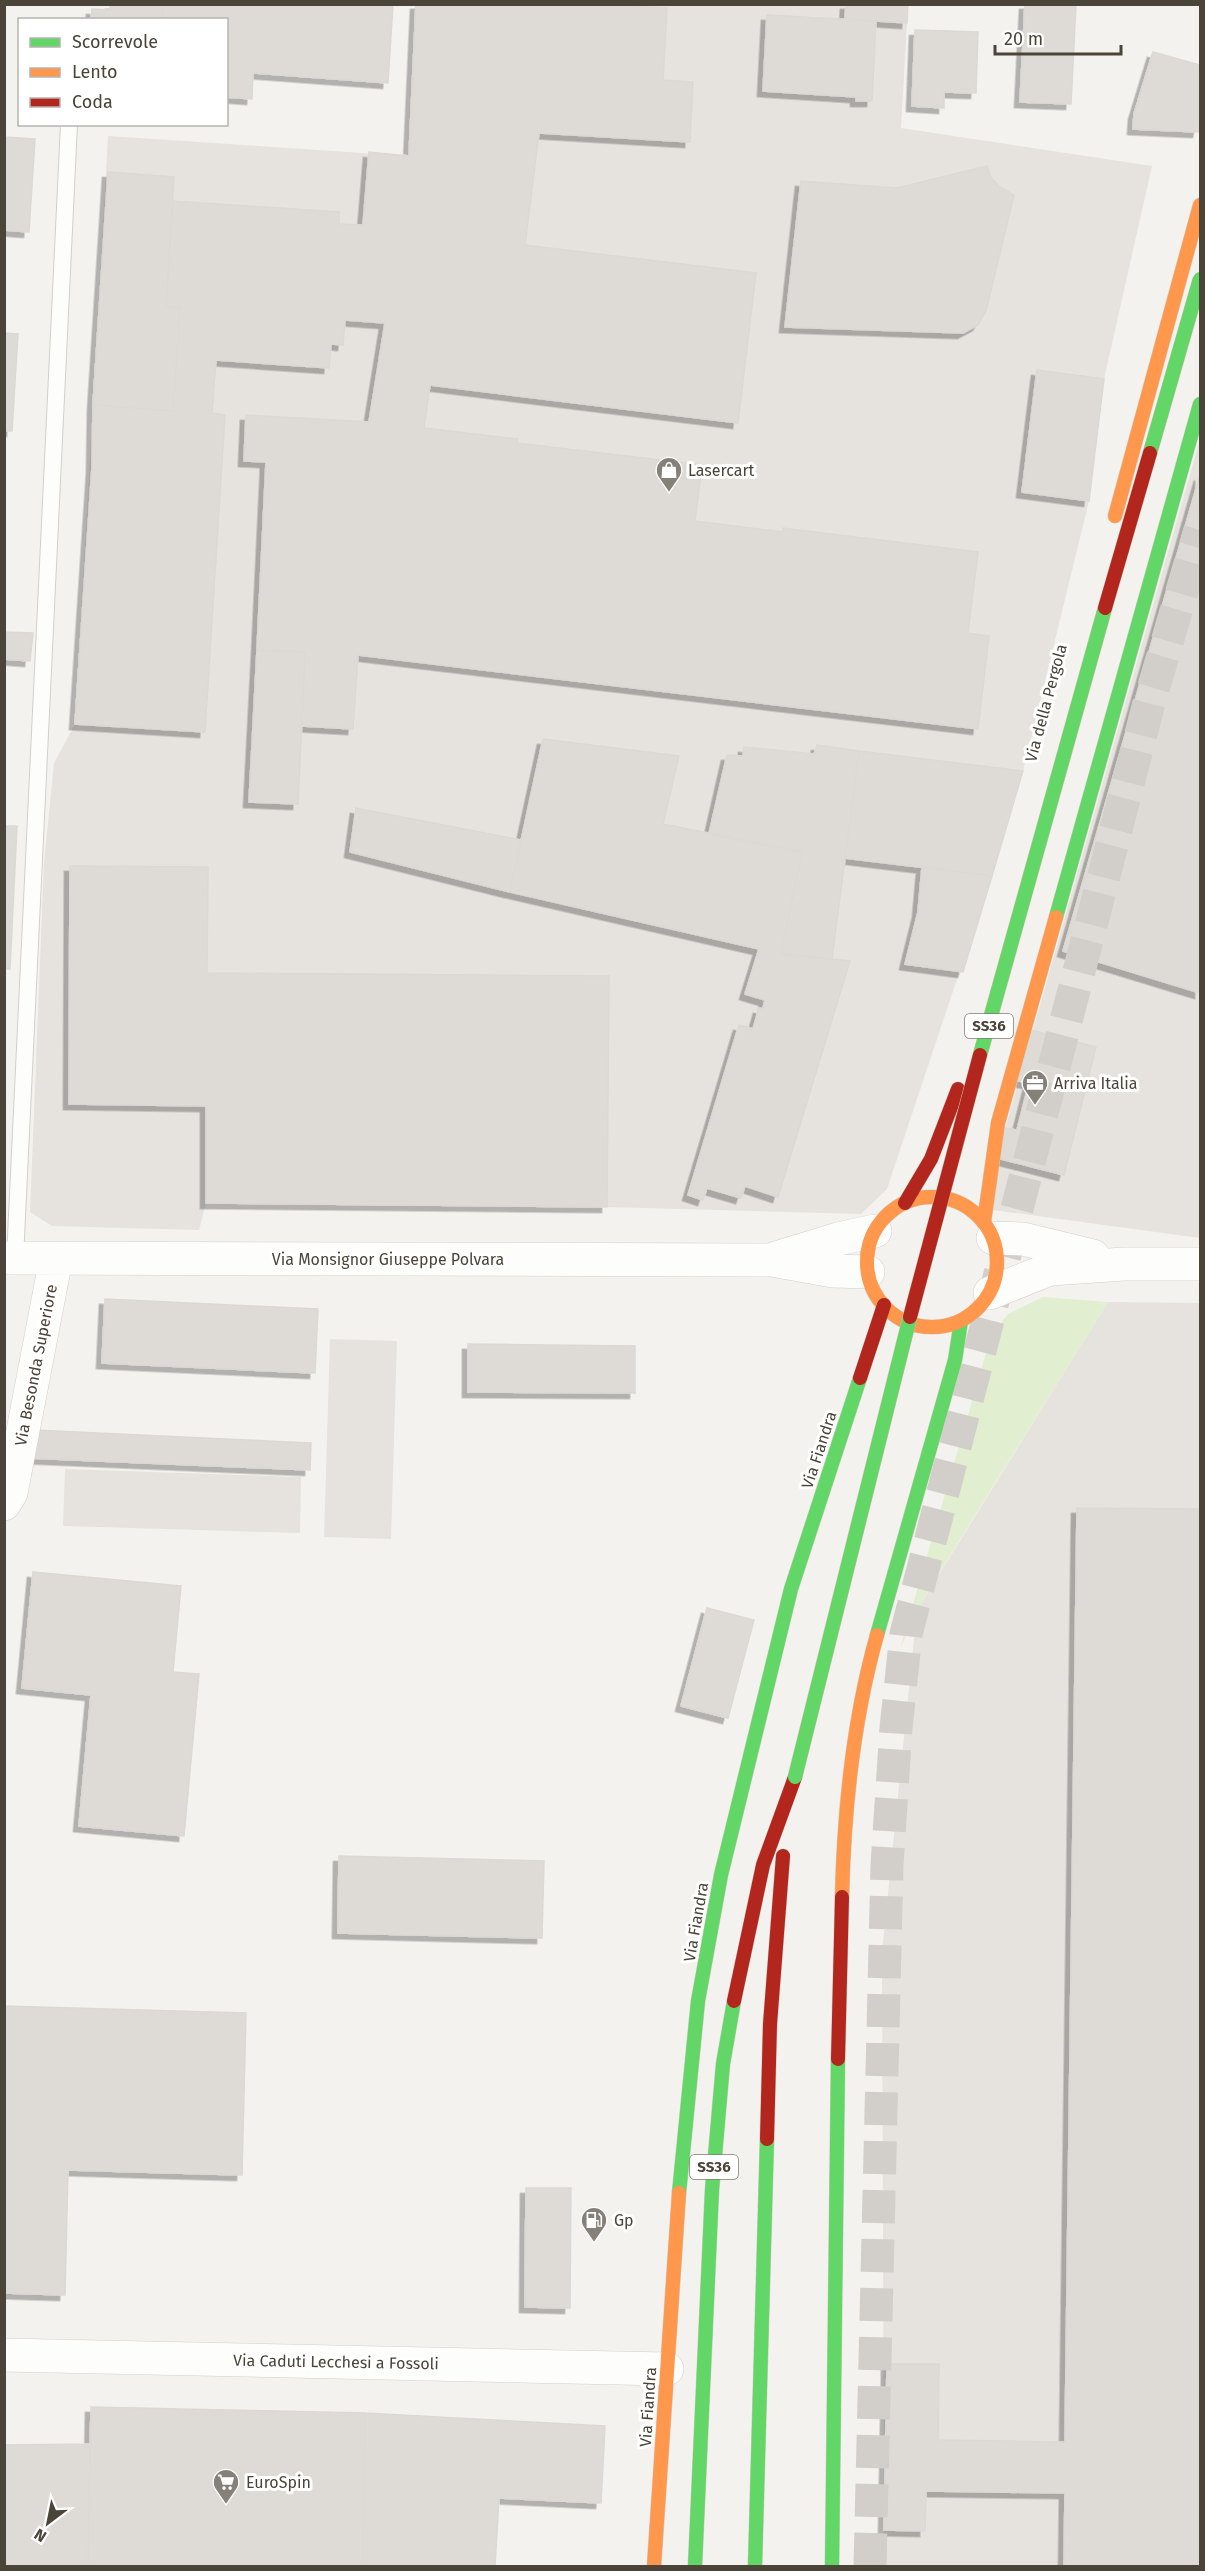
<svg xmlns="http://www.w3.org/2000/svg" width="1205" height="2571" font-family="'Fira Sans',sans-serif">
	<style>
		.industrial { fill: #e6e2de }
		.green { fill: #e1eecf }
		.parking { fill: #e6e3df }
		.building { fill: #dedbd6; stroke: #dcd9d4; stroke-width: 1.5; filter: url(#shadow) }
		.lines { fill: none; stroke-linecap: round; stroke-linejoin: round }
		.highway-tunnel { stroke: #d2cfca; stroke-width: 33; stroke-dasharray: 33 16; stroke-linecap: butt }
		.lane-casing { stroke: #d2d0cb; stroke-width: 18 }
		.street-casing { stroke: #d2d0cb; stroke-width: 34 }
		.fast-casing { stroke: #d3cfc5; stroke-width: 15 }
		.slow-casing { stroke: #d3cfc5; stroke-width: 15 }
		.jam-casing { stroke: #d3cfc5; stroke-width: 15 }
		.lane { stroke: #fdfdfc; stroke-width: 16 }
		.street { stroke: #fdfdfc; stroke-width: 33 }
		.fast { stroke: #63d668; stroke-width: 14 }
		.slow { stroke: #ff974d; stroke-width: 14 }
		.jam { stroke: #b3261e; stroke-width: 14 }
		.fast-bridge-casing { stroke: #ccbfa9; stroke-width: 15; stroke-linecap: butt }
		.jam-bridge-casing { stroke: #ccbfa9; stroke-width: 15; stroke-linecap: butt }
		.fast-bridge { stroke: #63d668; stroke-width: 14 }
		.jam-bridge { stroke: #b3261e; stroke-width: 14 }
		.labels { text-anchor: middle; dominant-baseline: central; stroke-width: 6; stroke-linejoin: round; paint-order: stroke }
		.shield { fill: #fff; stroke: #817c74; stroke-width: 1.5 }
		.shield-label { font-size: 15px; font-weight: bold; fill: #4b4439 }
		.poi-label { font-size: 16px; fill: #4b4439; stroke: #fff; text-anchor: start }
		.street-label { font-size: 16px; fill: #4b4439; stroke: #fff }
	</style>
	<defs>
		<filter id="shadow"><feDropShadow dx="-5.5" dy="5.5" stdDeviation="0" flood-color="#0004"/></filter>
	</defs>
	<rect width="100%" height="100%" fill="#f4f2ee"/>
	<path class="industrial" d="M 846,4 L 845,19 L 907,23 L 901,128 L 1152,166 L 1104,379 L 1089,501 L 1023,771 L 986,892 L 887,1189 L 861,1214 L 607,1207 L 206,1203 L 199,1230 L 52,1226 L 30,1212 L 44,863 L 54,763 L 75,724 L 108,136 L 408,156 L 417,5 Z
		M 1200,439 L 1200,1238 L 993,1210 L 996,1161 Z
		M 1108,1302 L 1200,1303 L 1200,2566 L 881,2566 L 884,2530 L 882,1952 L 917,1610 Z"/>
	<path class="green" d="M 1043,1297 L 1108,1302 L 959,1541 L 917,1610 L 900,1649 L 991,1336 L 1008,1314 Z"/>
	<path class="parking" d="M 330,1339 L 397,1341 L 391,1539 L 324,1537 Z
		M 65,1469 L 301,1477 L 300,1533 L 63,1526 Z"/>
	<path class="building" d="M 110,4 L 163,4 L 162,20 L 91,20 L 92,9 L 110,10 Z
		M 163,4 L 393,4 L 388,83 L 253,73 L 252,99 L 226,97 L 226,20 L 162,20 Z
		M 416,4 L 594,4 L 667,8 L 663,80 L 693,82 L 690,142 L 539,133 L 525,245 L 756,273 L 738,423 L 430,385 L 424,428 L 518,439 L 517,443 L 702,465 L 695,521 L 783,532 L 783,528 L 978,552 L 968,633 L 989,636 L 978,729 L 358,655 L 353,729 L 302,726 L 305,652 L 257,650 L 266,462 L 244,461 L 246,415 L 369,422 L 385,323 L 345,320 L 343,345 L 331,344 L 329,368 L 216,360 L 212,413 L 225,415 L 205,732 L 75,724 L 92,467 L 93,405 L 173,411 L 180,308 L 166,307 L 173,201 L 339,212 L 339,224 L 363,225 L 369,152 L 409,156 Z
		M 846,4 L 908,4 L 907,23 L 845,19 Z
		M 1025,4 L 1076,4 L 1071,104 L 1020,102 Z
		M 767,15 L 876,21 L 872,101 L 856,101 L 856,97 L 763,91 Z
		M 915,30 L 978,32 L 976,93 L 944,92 L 944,108 L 912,106 Z
		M 1153,52 L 1200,65 L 1200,122 L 1198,132 L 1133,129 L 1134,114 Z
		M 4,137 L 35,139 L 29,232 L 4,230 Z
		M 987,166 L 991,178 L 1000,187 L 1014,195 L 986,311 L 978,325 L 963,333 L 785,327 L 801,181 L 897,188 Z
		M 108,172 L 174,177 L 166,307 L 180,308 L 173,411 L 93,405 Z
		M 4,333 L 18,334 L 12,431 L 4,431 Z
		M 1037,370 L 1104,379 L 1089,501 L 1022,492 Z
		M 1200,475 L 1200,993 L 1063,951 Z
		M 4,632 L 33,633 L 30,661 L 4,659 Z
		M 257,650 L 305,652 L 298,804 L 249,802 Z
		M 543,739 L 679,756 L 663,824 L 802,852 L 781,954 L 850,961 L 778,1197 L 745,1186 L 741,1198 L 707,1188 L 703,1200 L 688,1195 L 739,1025 L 753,1029 L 759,1008 L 763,1009 L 765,1000 L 745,994 L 759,949 L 510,892 Z
		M 817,745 L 859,751 L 832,959 L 781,954 L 802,852 L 709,834 L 727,755 L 743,756 L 744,747 L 814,754 Z
		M 859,751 L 1023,771 L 992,876 L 845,858 Z
		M 356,808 L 521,840 L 510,892 L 350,852 Z
		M 4,826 L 17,826 L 10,969 L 4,969 Z
		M 70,866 L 208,867 L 207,973 L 609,976 L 607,1207 L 206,1203 L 206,1106 L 69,1104 Z
		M 922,867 L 992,876 L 963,972 L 905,964 L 918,912 Z
		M 1031,1030 L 1096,1047 L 1064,1175 L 997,1158 L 1005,1128 L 1017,1130 L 1029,1083 L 1018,1081 Z
		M 105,1299 L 318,1309 L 315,1373 L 102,1363 Z
		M 468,1344 L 635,1346 L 635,1393 L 468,1392 Z
		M 34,1430 L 311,1443 L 310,1470 L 29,1458 Z
		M 1077,1508 L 1200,1509 L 1200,2566 L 1064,2566 L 1065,2493 L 926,2491 L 925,2531 L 884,2530 L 887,2364 L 939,2364 L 938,2440 L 1065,2442 Z
		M 33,1572 L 181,1586 L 173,1672 L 199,1674 L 184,1836 L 79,1826 L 91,1695 L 22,1688 Z
		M 707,1608 L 754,1620 L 728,1718 L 681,1706 Z
		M 339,1856 L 544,1861 L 542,1938 L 338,1933 Z
		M 4,2006 L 246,2013 L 242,2175 L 68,2170 L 65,2295 L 4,2293 Z
		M 526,2188 L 571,2188 L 570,2308 L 525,2307 Z
		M 91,2407 L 365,2413 L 363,2566 L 88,2566 Z
		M 365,2413 L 605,2426 L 601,2503 L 499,2498 L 495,2566 L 363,2566 Z
		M 90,2444 L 88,2566 L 4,2566 L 4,2445 Z"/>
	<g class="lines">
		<path class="highway-tunnel" d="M 870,2566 L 887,1865 L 896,1728 L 906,1634 L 1149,703 L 1200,530"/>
		<g class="lane-casing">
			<path id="lane" d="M 15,1258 L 69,124"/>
		</g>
		<g class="street-casing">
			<path id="street" d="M 993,1238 L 1023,1239 L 1093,1256
				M 4,1258 L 772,1260 L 833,1271 L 868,1272
				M 776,1258 L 838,1239 L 875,1231
				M 990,1293 L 1050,1269 L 1124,1264 L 1200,1264
				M 4,1504 L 11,1493 L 56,1259
				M 4,2355 L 667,2369"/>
		</g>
		<g class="fast-casing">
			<path id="fast" d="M 1056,917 L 1200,404
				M 877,1635 L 955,1360 L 961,1321
				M 679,2193 L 698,2001 L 721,1875 L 791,1589 L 860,1378
				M 695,2566 L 712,2190 L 723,2064 L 734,2001
				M 755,2566 L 767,2139
				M 832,2566 L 838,2059"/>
		</g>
		<g class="slow-casing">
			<path id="slow" d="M 1115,516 L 1200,205
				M867 1262a65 65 0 1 1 130 0a65 65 0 1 1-130 0Z
				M 984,1222 L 998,1123 L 1056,917
				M 842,1897 C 844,1809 853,1720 877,1635
				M 654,2566 L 679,2193"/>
		</g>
		<g class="jam-casing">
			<path id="jam" d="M 905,1203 L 931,1159 L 958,1089
				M 860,1378 L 884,1305
				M 734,2001 L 763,1865 L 795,1777
				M 838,2059 L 842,1897
				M 767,2139 L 770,2024 L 783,1856"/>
		</g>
		<use href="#lane" class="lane"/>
		<use href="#street" class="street"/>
		<use href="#fast" class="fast"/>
		<use href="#slow" class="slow"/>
		<use href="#jam" class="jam"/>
		<g class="fast-bridge-casing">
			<path id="fast-bridge" d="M 1150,453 L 1200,279
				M 980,1055 L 1105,608
				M 795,1777 L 910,1317"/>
		</g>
		<g class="jam-bridge-casing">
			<path id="jam-bridge" d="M 1105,608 L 1150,453
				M 910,1317 L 980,1055"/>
		</g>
		<use href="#fast-bridge" class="fast-bridge"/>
		<use href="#jam-bridge" class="jam-bridge"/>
	</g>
	<defs>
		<g id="shop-pin" transform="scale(1.35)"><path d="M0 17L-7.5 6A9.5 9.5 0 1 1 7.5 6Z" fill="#868178" stroke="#fff"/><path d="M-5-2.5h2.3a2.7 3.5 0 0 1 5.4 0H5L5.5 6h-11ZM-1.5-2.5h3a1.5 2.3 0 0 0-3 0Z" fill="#fff"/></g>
		<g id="office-pin" transform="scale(1.35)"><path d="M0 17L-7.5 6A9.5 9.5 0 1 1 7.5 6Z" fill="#868178" stroke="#fff"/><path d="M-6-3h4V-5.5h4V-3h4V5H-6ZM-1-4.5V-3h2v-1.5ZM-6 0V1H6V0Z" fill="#fff"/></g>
		<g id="fuel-pin" transform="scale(1.35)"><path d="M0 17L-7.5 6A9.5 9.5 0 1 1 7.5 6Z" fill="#868178" stroke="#fff"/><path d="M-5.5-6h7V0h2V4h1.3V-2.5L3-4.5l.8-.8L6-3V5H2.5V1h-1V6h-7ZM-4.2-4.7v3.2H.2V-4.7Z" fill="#fff"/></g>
		<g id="supermarket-pin" transform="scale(1.35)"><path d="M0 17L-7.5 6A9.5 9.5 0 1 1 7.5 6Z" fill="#868178" stroke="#fff"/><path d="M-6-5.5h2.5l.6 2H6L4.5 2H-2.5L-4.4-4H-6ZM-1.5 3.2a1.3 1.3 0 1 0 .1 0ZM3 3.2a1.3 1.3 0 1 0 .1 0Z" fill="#fff"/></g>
	</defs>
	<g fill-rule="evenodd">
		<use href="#shop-pin" x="669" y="470"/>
		<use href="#office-pin" x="1035" y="1083"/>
		<use href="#fuel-pin" x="594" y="2220"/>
		<use href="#supermarket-pin" x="226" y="2482"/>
	</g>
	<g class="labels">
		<g class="shield">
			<rect x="965" y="1014" width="48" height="24" rx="4.5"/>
			<rect x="690" y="2155" width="48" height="24" rx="4.5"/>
		</g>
		<g class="shield-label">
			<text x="989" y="1026">SS36</text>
			<text x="714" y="2167">SS36</text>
		</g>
		<g class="poi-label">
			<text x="688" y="470">Lasercart</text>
			<text x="1054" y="1083">Arriva Italia</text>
			<text x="614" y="2220">Gp</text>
			<text x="246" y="2482">EuroSpin</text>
		</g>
		<g class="street-label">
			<text transform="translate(1046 703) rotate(-75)">Via della Pergola</text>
			<text x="388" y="1259">Via Monsignor Giuseppe Polvara</text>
			<text transform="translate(36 1365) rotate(-79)">Via Besonda Superiore</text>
			<text transform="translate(819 1450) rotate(-72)">Via Fiandra</text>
			<text transform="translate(696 1922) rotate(-80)">Via Fiandra</text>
			<text transform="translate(336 2362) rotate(1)">Via Caduti Lecchesi a Fossoli</text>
			<text transform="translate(648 2407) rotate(-86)">Via Fiandra</text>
		</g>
	</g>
	<rect width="1205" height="2571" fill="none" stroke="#4b4439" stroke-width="12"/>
	<rect x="18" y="18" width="210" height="108" fill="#ffffff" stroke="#b7b4b0" stroke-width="1.5"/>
	<rect x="30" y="38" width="30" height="9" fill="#63d668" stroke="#b7b4b0" stroke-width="1.5"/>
	<text x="72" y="48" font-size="18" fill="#4b4439">Scorrevole</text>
	<rect x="30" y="68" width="30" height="9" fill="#ff974d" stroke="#b7b4b0" stroke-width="1.5"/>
	<text x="72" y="78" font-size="18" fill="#4b4439">Lento</text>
	<rect x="30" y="98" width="30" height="9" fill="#b3261e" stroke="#b7b4b0" stroke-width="1.5"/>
	<text x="72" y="108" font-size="18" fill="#4b4439">Coda</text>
	<g transform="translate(48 2523) rotate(212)" stroke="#ffffff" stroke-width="4.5" paint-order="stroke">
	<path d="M0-4.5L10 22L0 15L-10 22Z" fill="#4b4439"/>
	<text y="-9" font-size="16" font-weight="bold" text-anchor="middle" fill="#4b4439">N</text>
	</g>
	<path d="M995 45v9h126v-9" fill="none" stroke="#4b4439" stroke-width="3"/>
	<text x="1004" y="45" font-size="18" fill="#4b4439" stroke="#ffffff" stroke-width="4.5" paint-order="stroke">20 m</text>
</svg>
